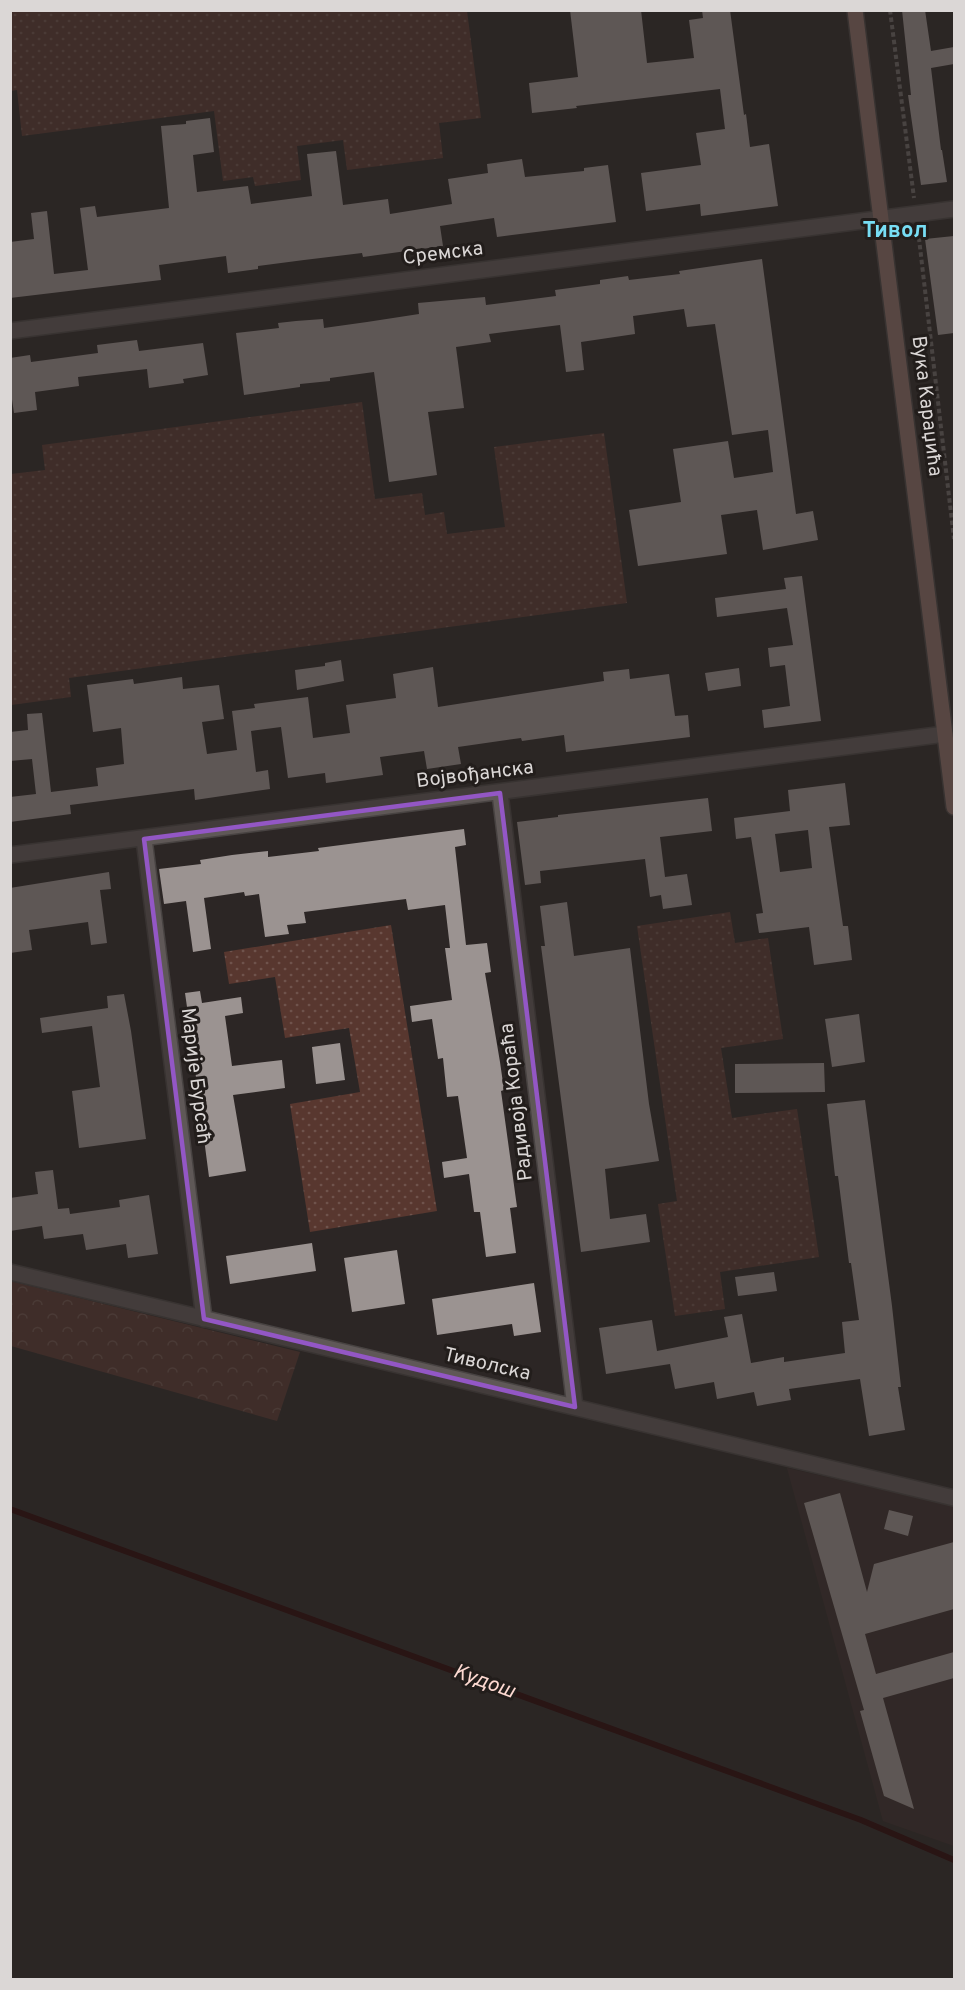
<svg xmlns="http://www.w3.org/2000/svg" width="965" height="1990" font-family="Overpass,sans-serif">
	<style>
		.built { fill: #392c2a }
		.grass { fill: url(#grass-dots) }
		.forest { fill: url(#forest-crowns) }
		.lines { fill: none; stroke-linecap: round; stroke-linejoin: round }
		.stream { stroke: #260000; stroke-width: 6 }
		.building { fill: #9b9391; fill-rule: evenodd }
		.street-casing { stroke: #484342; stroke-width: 18 }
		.secondary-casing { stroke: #484342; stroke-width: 18 }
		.path { stroke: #6b6665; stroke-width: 4; stroke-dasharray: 4.5 3; stroke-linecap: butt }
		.street { stroke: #5f5857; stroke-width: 15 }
		.secondary { stroke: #8c6e67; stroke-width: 15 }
		.marked { fill: none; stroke: #9357c5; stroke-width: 4.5; stroke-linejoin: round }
		.labels { text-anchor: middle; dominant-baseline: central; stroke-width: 6; stroke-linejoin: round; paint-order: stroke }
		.street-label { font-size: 20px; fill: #dbd7d6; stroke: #221d1b }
		.water-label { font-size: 21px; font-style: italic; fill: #fdd9d1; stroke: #221d1b }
		.quarter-label { font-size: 22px; font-weight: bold; fill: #77ddf4; stroke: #221d1b }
	</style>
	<defs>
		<pattern id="grass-dots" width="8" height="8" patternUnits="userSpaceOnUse" patternTransform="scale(1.5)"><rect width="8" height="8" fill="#58372f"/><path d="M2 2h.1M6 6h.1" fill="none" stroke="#6f534c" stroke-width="1.8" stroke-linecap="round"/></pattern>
		<pattern id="forest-crowns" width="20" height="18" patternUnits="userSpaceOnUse" patternTransform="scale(1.5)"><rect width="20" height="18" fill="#58372f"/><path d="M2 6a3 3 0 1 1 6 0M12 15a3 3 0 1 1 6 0" fill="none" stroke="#6f534c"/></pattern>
	</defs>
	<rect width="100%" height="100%" fill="#2c2625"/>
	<path class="built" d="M 787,1468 L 954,1506 L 954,1846 L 883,1821 Z"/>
	<path class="grass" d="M 10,11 L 467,11 L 481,118 L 439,123 L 443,158 L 347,170 L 343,140 L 297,146 L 301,180 L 255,186 L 253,177 L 223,181 L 214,111 L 22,136 L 17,90 L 11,91 Z
		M 362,402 L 375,499 L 422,493 L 425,515 L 444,512 L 447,534 L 505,527 L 494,447 L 604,433 L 627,603 L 69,678 L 71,697 L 11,705 L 11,474 L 45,470 L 42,445 Z
		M 730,912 L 735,943 L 768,938 L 783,1039 L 721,1048 L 732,1118 L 797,1109 L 819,1257 L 720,1272 L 725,1309 L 675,1316 L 658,1204 L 677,1201 L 637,926 Z
		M 391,925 L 437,1211 L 310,1232 L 290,1104 L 360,1092 L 349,1028 L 285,1038 L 275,977 L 229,984 L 224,952 Z"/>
	<path class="forest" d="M 10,1281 L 300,1352 L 277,1421 L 11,1346 Z"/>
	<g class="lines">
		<path class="stream" d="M 10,1509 L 861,1820 L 954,1860"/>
	</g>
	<path class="building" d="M 570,10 L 641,10 L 647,63 L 694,58 L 689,20 L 703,18 L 702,10 L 730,10 L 744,115 L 746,114 L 750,147 L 769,144 L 778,206 L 701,216 L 700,204 L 646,211 L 641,173 L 701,165 L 696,133 L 725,129 L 720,89 L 576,106 L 577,108 L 532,113 L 529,83 L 578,77 Z
		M 902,10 L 925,10 L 931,51 L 954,47 L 954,64 L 931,68 L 941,150 L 942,150 L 947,182 L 921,185 L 908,95 L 911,95 Z
		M 210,118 L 214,152 L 193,155 L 197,192 L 248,186 L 251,204 L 312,196 L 307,154 L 336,151 L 343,205 L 388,199 L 390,214 L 452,204 L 448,179 L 488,173 L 487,164 L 522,159 L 525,177 L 584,171 L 584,168 L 608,165 L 616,222 L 497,237 L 494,218 L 440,226 L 443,246 L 363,257 L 362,253 L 304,260 L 258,266 L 258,269 L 228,273 L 226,256 L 159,265 L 161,280 L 10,298 L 10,242 L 34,239 L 31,213 L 47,211 L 54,274 L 88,270 L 80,208 L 95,206 L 97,217 L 169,208 L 161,126 L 186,124 L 186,121 Z
		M 954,236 L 954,333 L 938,335 L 925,239 Z
		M 762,259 L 796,514 L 813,511 L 818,540 L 763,550 L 757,510 L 721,515 L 727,554 L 638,566 L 629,510 L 681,502 L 673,449 L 728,441 L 734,478 L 773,472 L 768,430 L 732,435 L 715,324 L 687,327 L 684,309 L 633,316 L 635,334 L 581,342 L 584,370 L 566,372 L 560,325 L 489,334 L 491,342 L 456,347 L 464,408 L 428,412 L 437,475 L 389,482 L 374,372 L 330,378 L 330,381 L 300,384 L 300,387 L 244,395 L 236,333 L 279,328 L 278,323 L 296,321 L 323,319 L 324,328 L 367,322 L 419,314 L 418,303 L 485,297 L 486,305 L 556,296 L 555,290 L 600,284 L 600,280 L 628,276 L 629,280 L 680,274 L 679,271 Z
		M 137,340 L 139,351 L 203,343 L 208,375 L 183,379 L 184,383 L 149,388 L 147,369 L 78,377 L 79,386 L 35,392 L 37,410 L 14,413 L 10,386 L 10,358 L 30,355 L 31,362 L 98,353 L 97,345 Z
		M 802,576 L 821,721 L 764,728 L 762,710 L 790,706 L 785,665 L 770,667 L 768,648 L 793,645 L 787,608 L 717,617 L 715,598 L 786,589 L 784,578 Z
		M 341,660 L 344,681 L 297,690 L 295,670 L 325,666 L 325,663 Z
		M 433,667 L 438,707 L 604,681 L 603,672 L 629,669 L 630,679 L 669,674 L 675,716 L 688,715 L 690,737 L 566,752 L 564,735 L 522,741 L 521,738 L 458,747 L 461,764 L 427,769 L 424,751 L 380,757 L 383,775 L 326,783 L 325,773 L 288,778 L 281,727 L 251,731 L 256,772 L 268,770 L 270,789 L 195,800 L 194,789 L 70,805 L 71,814 L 10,822 L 10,797 L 36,794 L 32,759 L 10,761 L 10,732 L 28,730 L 27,714 L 42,713 L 51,792 L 98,786 L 96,768 L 124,764 L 121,728 L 93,732 L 87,685 L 133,679 L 134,684 L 182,677 L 183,689 L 219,685 L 224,719 L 202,722 L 207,754 L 237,750 L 232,711 L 255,708 L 254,704 L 308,697 L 313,738 L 350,733 L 346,705 L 396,698 L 393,674 Z
		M 739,668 L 741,686 L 708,691 L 705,673 Z
		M 845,783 L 850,825 L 829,827 L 843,926 L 848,926 L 852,960 L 814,965 L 809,927 L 759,933 L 756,914 L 763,913 L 751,837 L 736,839 L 734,818 L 790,811 L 788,790 ZM 808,830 L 812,868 L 780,872 L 775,834 Z
		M 708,798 L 712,831 L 660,837 L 665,877 L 687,874 L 692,905 L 663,909 L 661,895 L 650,897 L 645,859 L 540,871 L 541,883 L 525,885 L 517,822 L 558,817 L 558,815 Z
		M 464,829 L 466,845 L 455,847 L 466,945 L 487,943 L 491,972 L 485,973 L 500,1062 L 504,1090 L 501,1091 L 517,1207 L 510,1208 L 516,1253 L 486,1257 L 480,1212 L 474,1212 L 469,1174 L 444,1178 L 442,1162 L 467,1158 L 458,1096 L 447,1097 L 443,1058 L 438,1059 L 432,1019 L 412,1022 L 410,1006 L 452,1000 L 445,948 L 450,948 L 445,905 L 408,910 L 406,899 L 304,912 L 306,923 L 287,925 L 289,934 L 265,937 L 259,894 L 245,896 L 244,892 L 204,898 L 211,949 L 193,952 L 186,901 L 164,904 L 159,869 L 201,864 L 200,860 L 232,855 L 268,851 L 268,857 L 319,851 L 318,848 Z
		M 109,872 L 111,889 L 100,890 L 107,943 L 91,945 L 88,922 L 29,930 L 32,950 L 10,953 L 10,888 Z
		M 567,902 L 574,956 L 630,948 L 649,1104 L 659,1161 L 605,1169 L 610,1219 L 646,1214 L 650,1242 L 581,1252 L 541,946 L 545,946 L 540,906 Z
		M 200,991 L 202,1003 L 241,997 L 243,1013 L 225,1016 L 232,1066 L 282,1060 L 285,1088 L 233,1095 L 246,1171 L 209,1177 L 194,1062 L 190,1063 L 186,1028 L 190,1028 L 185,993 Z
		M 124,994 L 131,1031 L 146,1139 L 79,1148 L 72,1091 L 100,1087 L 92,1026 L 42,1033 L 40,1018 L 108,1008 L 107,996 Z
		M 859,1014 L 865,1062 L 832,1067 L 825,1019 Z
		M 340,1043 L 345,1080 L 316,1084 L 312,1047 Z
		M 824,1063 L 825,1092 L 735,1093 L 735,1064 Z
		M 865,1100 L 892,1306 L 901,1387 L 898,1387 L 905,1430 L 869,1436 L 860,1379 L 789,1389 L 791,1400 L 757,1406 L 754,1392 L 717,1399 L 714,1382 L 675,1389 L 670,1364 L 606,1374 L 599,1328 L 652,1320 L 657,1351 L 728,1337 L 724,1317 L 742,1314 L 751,1363 L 784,1357 L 784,1362 L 845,1353 L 842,1322 L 859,1320 L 851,1263 L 849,1263 L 838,1176 L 835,1176 L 827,1104 Z
		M 53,1170 L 58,1209 L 69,1208 L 70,1214 L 120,1207 L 119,1200 L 149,1195 L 158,1254 L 128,1258 L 126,1244 L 86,1250 L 83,1234 L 44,1239 L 42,1226 L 10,1231 L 10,1198 L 38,1194 L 35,1172 Z
		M 312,1243 L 316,1271 L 230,1284 L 226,1256 Z
		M 397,1250 L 405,1304 L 352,1312 L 344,1258 Z
		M 774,1272 L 777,1291 L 738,1296 L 735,1277 Z
		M 534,1283 L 541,1332 L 514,1336 L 512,1324 L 437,1335 L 432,1299 Z
		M 840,1493 L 867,1592 L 874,1564 L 954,1542 L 954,1609 L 865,1634 L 876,1674 L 954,1652 L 954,1678 L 883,1698 L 914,1809 L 884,1796 L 860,1711 L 864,1710 L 804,1503 Z
		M 889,1510 L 913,1516 L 908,1536 L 884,1529 Z"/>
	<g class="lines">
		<g class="street-casing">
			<path id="street" d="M 10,331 L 954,209
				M 500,793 L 575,1407
				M 144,839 L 204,1319
				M 10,855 L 945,734
				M 10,1272 L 954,1498"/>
		</g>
		<g class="secondary-casing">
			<path id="secondary" d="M 855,10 L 954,807"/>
		</g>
		<path class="path" d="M 890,10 L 914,198
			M 918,230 L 954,539"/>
		<use href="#street" class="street"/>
		<use href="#secondary" class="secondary"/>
	</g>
	<path d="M0 0H965V1990H0ZM 500,793 L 575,1407 L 204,1319 L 144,839 Z" fill="#2c2625" fill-opacity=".55" fill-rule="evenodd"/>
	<path class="marked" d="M 500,793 L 575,1407 L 204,1319 L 144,839 Z"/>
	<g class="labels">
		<g class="street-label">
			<text transform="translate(443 254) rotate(-7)">Сремска</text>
			<text transform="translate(926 406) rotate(83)">Вука Караџића</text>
			<text transform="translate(475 775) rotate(-7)">Војвођанска</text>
			<text transform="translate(195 1076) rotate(83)">Марије Бурсаћ</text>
			<text transform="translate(517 1102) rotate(-97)">Радивоја Кораћа</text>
			<text transform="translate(487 1365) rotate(13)">Тиволска</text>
		</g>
		<g class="water-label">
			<text transform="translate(484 1682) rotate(20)">Кудош</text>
		</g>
		<g class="quarter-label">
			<text x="895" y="231">Тивол</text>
		</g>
	</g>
	<rect width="965" height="1990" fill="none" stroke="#dbd7d6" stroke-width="24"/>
</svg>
